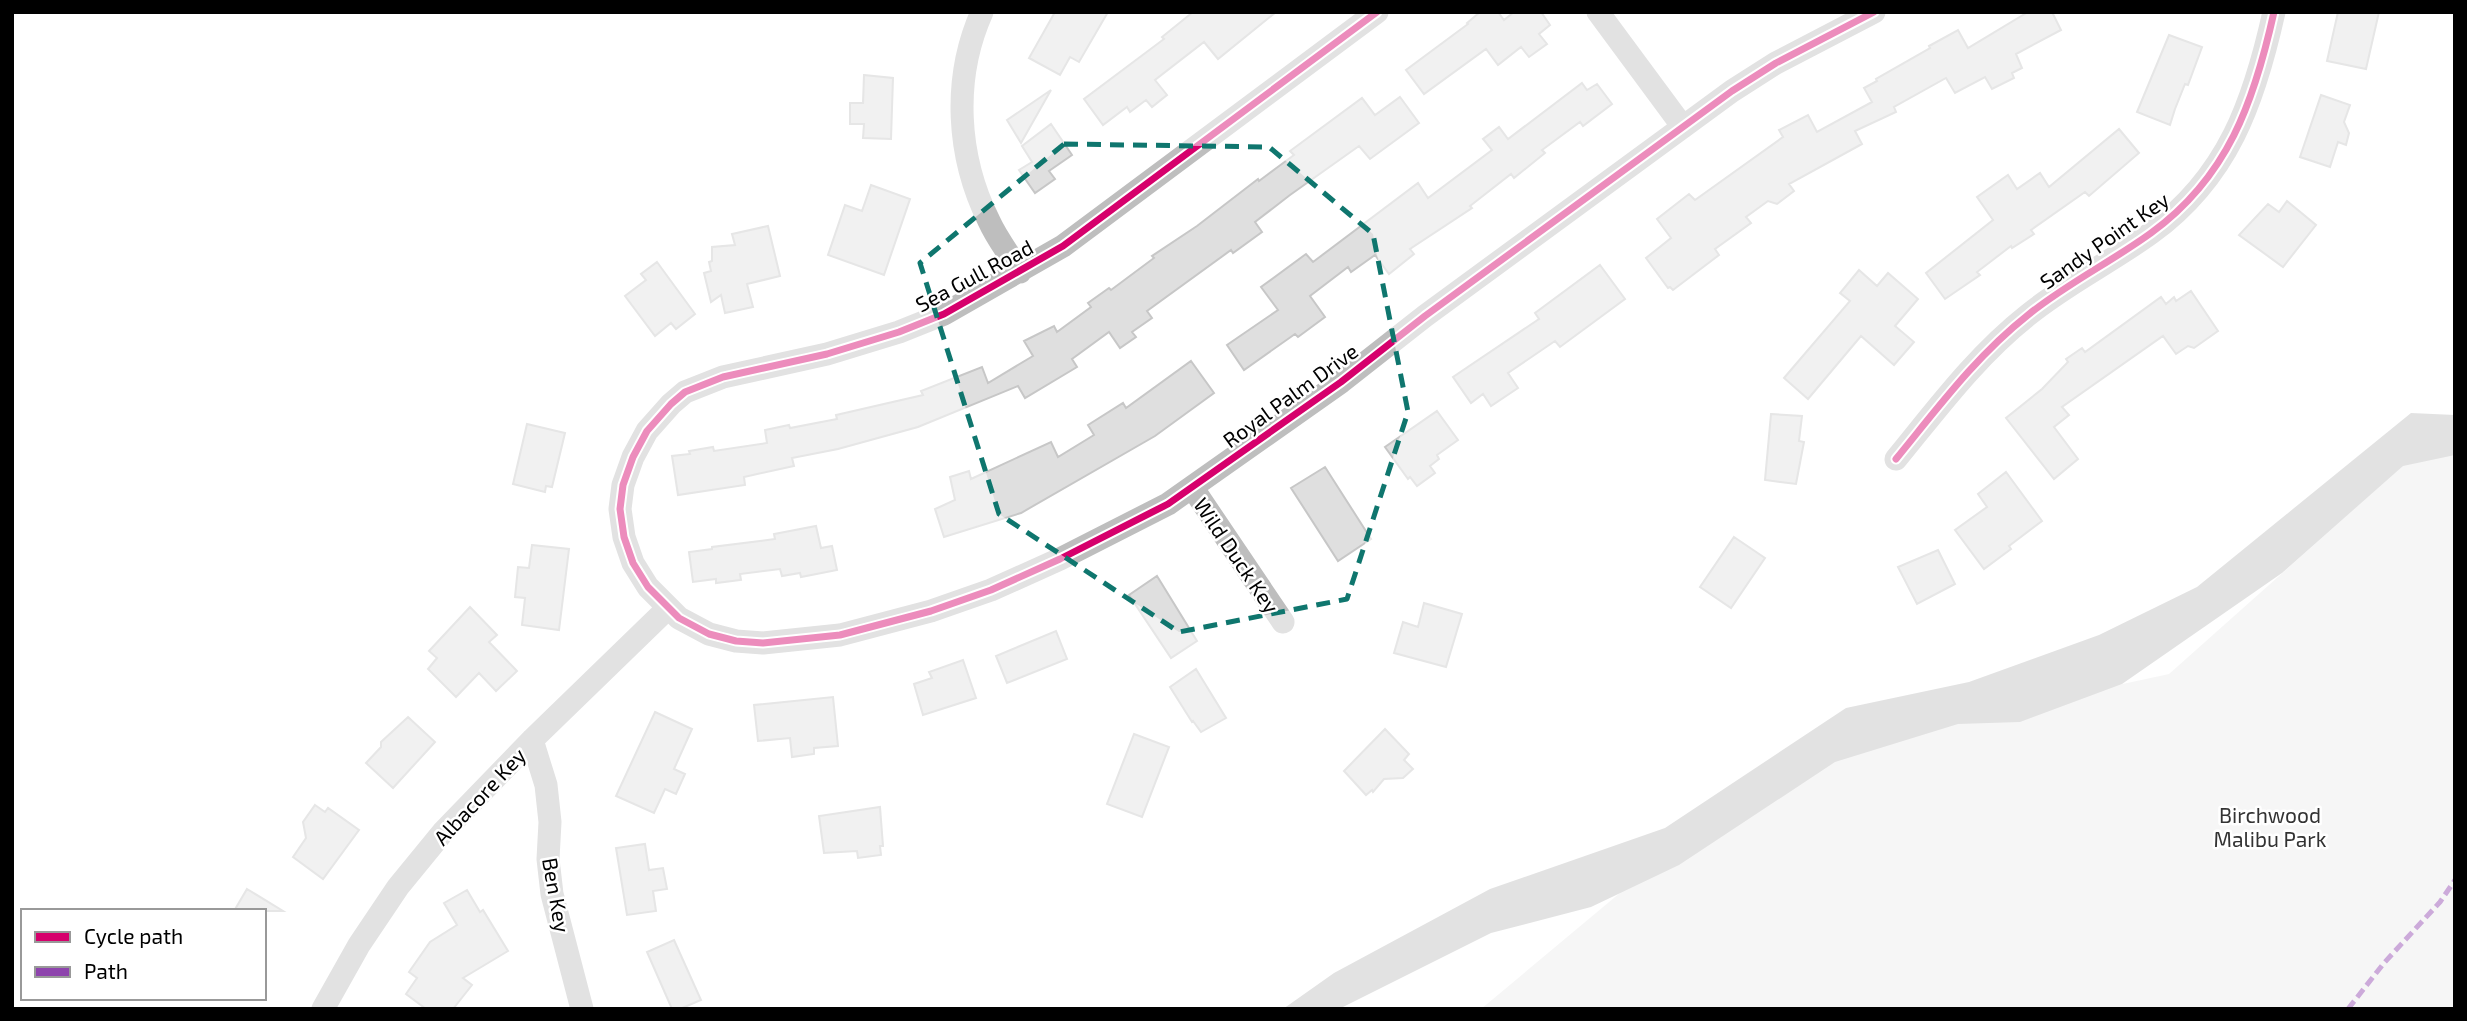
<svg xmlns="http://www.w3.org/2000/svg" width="2467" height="1021" font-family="'Exo 2',sans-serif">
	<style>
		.green { fill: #ececec }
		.water { fill: #bfbfbf }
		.building { fill: #dfdfdf; stroke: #c7c7c7; stroke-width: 2 }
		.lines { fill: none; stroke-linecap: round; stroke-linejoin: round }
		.street { stroke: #bebebe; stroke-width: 23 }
		.quiet { stroke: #8e44ad; stroke-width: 5; stroke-dasharray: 10 5; stroke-linecap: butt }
		.cycleway-casing { stroke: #fff; stroke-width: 11 }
		.cycleway { stroke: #d6006c; stroke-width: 7 }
		.marked { fill: none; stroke: #0f766e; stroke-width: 5; stroke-dasharray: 14 9; stroke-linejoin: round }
		.labels { text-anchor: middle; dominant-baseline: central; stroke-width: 5; stroke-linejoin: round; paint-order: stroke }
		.street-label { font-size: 21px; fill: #000; stroke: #fff }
		.park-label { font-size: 21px; fill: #333; stroke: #fff }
	</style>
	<rect width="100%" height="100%" fill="#fff"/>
	<path class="green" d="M 2455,419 L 2455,1009 L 1481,1009 L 1724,806 L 1853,742 L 2169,674 Z"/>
	<path class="water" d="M 2411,413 L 2455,415 L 2455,455 L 2403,466 L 2282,573 L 2122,684 L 2020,722 L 1958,724 L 1835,762 L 1679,865 L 1591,907 L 1491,933 L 1339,1009 L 1283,1009 L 1334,973 L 1490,889 L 1665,828 L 1846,708 L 1969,682 L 2099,635 L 2197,587 Z"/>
	<path class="building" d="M 1055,12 L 1108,12 L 1079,62 L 1070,57 L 1060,75 L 1029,58 Z
		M 1193,12 L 1276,12 L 1218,59 L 1204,42 L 1155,80 L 1167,95 L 1152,107 L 1146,100 L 1130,112 L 1127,107 L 1103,125 L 1084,99 L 1164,39 L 1162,37 Z
		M 1480,12 L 1498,12 L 1504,20 L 1514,12 L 1541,12 L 1550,25 L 1539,34 L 1547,44 L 1529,57 L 1521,47 L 1498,65 L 1486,49 L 1424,94 L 1406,70 L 1468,24 L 1467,23 Z
		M 2028,12 L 2052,12 L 2061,30 L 2016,54 L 2022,68 L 2012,73 L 2014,78 L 1992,89 L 1985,77 L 1955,93 L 1946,78 L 1894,107 L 1896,112 L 1855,131 L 1862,144 L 1789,184 L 1794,191 L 1777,204 L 1768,201 L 1746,217 L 1751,223 L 1715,249 L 1719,255 L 1673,290 L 1670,287 L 1668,288 L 1646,258 L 1671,238 L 1657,219 L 1689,194 L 1695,200 L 1783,137 L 1779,130 L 1808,115 L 1817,132 L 1872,102 L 1864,88 L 1877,81 L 1876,79 L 1930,48 L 1929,46 L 1958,30 L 1968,48 Z
		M 2338,12 L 2379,12 L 2366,69 L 2327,61 Z
		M 2169,35 L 2202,47 L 2188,85 L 2185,84 L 2175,109 L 2170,125 L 2137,112 Z
		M 864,75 L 893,78 L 891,139 L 863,138 L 864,124 L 850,124 L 850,103 L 863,103 Z
		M 1582,83 L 1587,90 L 1597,84 L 1612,104 L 1583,126 L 1580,122 L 1542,150 L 1545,153 L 1514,178 L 1511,174 L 1470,206 L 1472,208 L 1410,249 L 1414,254 L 1389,274 L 1375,255 L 1351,272 L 1348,267 L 1310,296 L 1325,317 L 1298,337 L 1295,334 L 1244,370 L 1227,345 L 1278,310 L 1261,287 L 1306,254 L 1313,262 L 1418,183 L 1428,198 L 1492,150 L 1483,139 L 1499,127 L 1508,139 Z
		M 1051,90 L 1021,143 L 1007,120 Z
		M 2321,95 L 2350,105 L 2344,122 L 2349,133 L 2346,145 L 2338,142 L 2330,167 L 2300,157 Z
		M 1400,97 L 1419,123 L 1370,159 L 1359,146 L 1290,195 L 1255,222 L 1262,232 L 1233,253 L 1231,250 L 1147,311 L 1152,318 L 1132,332 L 1136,337 L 1120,348 L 1109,332 L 1072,359 L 1077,367 L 1025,398 L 1018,386 L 918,427 L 838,449 L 792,458 L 794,466 L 744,477 L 745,485 L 678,495 L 672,456 L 690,454 L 689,451 L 713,447 L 714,451 L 767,443 L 765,430 L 789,425 L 790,428 L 837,419 L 836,415 L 923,395 L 921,391 L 982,367 L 988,383 L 1033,356 L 1024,341 L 1054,326 L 1057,332 L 1091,307 L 1088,303 L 1109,288 L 1111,290 L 1154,258 L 1152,256 L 1197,226 L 1258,179 L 1259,181 L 1294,155 L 1290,151 L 1362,98 L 1375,115 Z
		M 1051,124 L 1072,155 L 1049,171 L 1055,179 L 1035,193 L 1019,170 L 1032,162 L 1022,146 Z
		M 2119,129 L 2139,153 L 2089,196 L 2085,192 L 2031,230 L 2034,234 L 2012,248 L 2011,246 L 1977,272 L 1980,275 L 1945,299 L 1926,273 L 1993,220 L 1977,197 L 2008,175 L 2017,189 L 2040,173 L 2049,187 Z
		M 871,185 L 910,199 L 884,275 L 828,255 L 845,205 L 862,211 Z
		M 2287,201 L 2316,225 L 2283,267 L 2239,235 L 2268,204 L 2279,212 Z
		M 768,226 L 780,276 L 747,284 L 753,307 L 725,313 L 721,295 L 711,302 L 704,273 L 711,271 L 709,262 L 712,261 L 712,247 L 735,245 L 732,234 Z
		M 657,262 L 695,314 L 676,329 L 671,323 L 655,336 L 625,296 L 646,280 L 641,274 Z
		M 1600,265 L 1625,299 L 1560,347 L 1555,341 L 1508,373 L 1518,388 L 1491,406 L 1483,394 L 1471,403 L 1453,377 L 1539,319 L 1535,313 Z
		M 1859,270 L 1877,286 L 1888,273 L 1918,299 L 1895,326 L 1914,342 L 1894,365 L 1861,336 L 1808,399 L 1784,378 L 1850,301 L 1840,293 Z
		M 2191,291 L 2218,331 L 2194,348 L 2188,346 L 2176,354 L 2163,336 L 2062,407 L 2069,415 L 2054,427 L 2078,459 L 2054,479 L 2006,418 L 2042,389 L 2068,362 L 2066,359 L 2082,348 L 2085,352 L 2161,297 L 2166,304 L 2174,297 L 2176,301 Z
		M 1191,361 L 1214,393 L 1155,436 L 1021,513 L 944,537 L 935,509 L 955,500 L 950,477 L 969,471 L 971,479 L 1051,442 L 1058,457 L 1094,435 L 1088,425 L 1123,403 L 1126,408 Z
		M 1437,411 L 1458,440 L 1437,455 L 1439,459 L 1430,466 L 1435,473 L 1417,486 L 1410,477 L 1408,479 L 1385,447 Z
		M 1771,414 L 1802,416 L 1799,441 L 1804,442 L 1796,484 L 1765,480 Z
		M 527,424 L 565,433 L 552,487 L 546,486 L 545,492 L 513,484 Z
		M 1325,467 L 1371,539 L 1338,561 L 1291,488 Z
		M 2006,472 L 2042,521 L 2009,546 L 2011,549 L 1984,569 L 1955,530 L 1987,507 L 1978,494 Z
		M 816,526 L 821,548 L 832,546 L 837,570 L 801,577 L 800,573 L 782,576 L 780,569 L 740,574 L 741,580 L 716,583 L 716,579 L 693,582 L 689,552 L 712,549 L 712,547 L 775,539 L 774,534 Z
		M 1734,537 L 1765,558 L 1731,608 L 1700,587 Z
		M 532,545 L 569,549 L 559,630 L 522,625 L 525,598 L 515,597 L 518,567 L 529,568 Z
		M 1938,550 L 1955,584 L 1917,604 L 1898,567 Z
		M 1157,576 L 1197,641 L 1171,658 L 1129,595 Z
		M 1424,603 L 1462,614 L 1446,667 L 1394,653 L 1403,622 L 1418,627 Z
		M 470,607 L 497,635 L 489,642 L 517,671 L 496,691 L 479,673 L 456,697 L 428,669 L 437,658 L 429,651 Z
		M 1056,631 L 1067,659 L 1007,683 L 996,656 Z
		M 963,660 L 976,698 L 923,715 L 914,684 L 932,678 L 929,672 Z
		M 1196,669 L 1226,718 L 1201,732 L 1193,721 L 1192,722 L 1170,687 Z
		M 833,697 L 838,746 L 814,748 L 814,754 L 792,757 L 790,738 L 758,741 L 754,705 Z
		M 655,712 L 692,729 L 674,769 L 685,774 L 676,794 L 665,789 L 654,813 L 616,796 Z
		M 408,717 L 435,742 L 393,788 L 366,763 L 381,747 L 381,742 Z
		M 1385,729 L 1409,754 L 1404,760 L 1413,769 L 1403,778 L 1384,779 L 1373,792 L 1372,790 L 1366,795 L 1344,771 Z
		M 1134,734 L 1169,747 L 1142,817 L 1107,804 Z
		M 315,805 L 325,812 L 328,808 L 359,830 L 323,879 L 293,857 L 306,838 L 303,822 Z
		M 880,807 L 883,846 L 880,846 L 881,855 L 858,858 L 857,851 L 824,853 L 819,816 Z
		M 645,844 L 649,870 L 663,868 L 667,889 L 653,891 L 656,911 L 627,915 L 616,848 Z
		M 247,889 L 283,911 L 234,911 Z
		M 467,890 L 480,912 L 483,910 L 508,951 L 463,978 L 472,985 L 453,1009 L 426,1009 L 406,994 L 417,978 L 409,972 L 430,942 L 457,925 L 444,903 Z
		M 674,940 L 701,1000 L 680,1009 L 672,1009 L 647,952 Z"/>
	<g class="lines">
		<path class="street" d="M 982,12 C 952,79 957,157 989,221 C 997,239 1010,255 1020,272
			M 1377,12 L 1063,246 L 944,314 L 899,332 L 827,354 L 723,377 L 685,392 L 671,404 L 647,431 L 633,457 L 623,485 L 620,509 L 624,537 L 633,563 L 648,587 L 679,618 L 709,634 L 736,641 L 763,643 L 840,635 L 931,611 L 991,590 L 1060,559 L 1168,504 L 1341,382 L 1425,316 L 1732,91 L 1776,63 L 1874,12
			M 1598,12 L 1683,127
			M 1896,459 C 1937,409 1976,356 2028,315 C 2066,284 2111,262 2151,233 C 2228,177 2254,102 2274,12
			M 1192,487 L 1283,622
			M 532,740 L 546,785 L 550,822 L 548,859 L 552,894 L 582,1009
			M 323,1009 L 359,945 L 398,887 L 443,832 L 532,740 L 667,609"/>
		<path class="quiet" d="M 2348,1009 L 2384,963 L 2440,902 L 2455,880"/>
		<g class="cycleway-casing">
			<path id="cycleway" d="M 1377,12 L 1063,246 L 944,314 L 899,332 L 827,354 L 723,377 L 685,392 L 671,404 L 647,431 L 633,457 L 623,485 L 620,509 L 624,537 L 633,563 L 648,587 L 679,618 L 709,634 L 736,641 L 763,643 L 840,635 L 931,611 L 991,590 L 1060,559 L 1168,504 L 1341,382 L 1425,316 L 1732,91 L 1776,63 L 1874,12
				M 1896,459 C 1937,409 1976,356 2028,315 C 2066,284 2111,262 2151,233 C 2228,177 2254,102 2274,12"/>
		</g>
		<use href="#cycleway" class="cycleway"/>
	</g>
	<path d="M0 0H2467V1021H0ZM 1064,144 L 1269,147 L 1373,234 L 1408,412 L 1347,599 L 1179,632 L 999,514 L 920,263 Z" fill="#fff" fill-opacity=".55" fill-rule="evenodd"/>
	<path class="marked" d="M 1064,144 L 1269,147 L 1373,234 L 1408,412 L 1347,599 L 1179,632 L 999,514 L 920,263 Z"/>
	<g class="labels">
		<g class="street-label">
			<text transform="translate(2104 240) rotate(-35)">Sandy Point Key</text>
			<text transform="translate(974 275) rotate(-28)">Sea Gull Road</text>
			<text transform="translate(1290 395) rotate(-36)">Royal Palm Drive</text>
			<text transform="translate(1237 555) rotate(56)">Wild Duck Key</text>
			<text transform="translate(479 796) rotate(-47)">Albacore Key</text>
			<text transform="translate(557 895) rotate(80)">Ben Key</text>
		</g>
		<g class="park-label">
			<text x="2270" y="814">Birchwood<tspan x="2270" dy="24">Malibu Park</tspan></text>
		</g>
	</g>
	<rect width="2467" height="1021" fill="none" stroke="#000000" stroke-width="28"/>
	<rect x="21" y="909" width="245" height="91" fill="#ffffff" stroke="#999999" stroke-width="2"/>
	<rect x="35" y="932" width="35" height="10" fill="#d6006c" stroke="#999999" stroke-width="2"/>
	<text x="84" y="944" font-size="21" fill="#000000">Cycle path</text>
	<rect x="35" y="967" width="35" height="10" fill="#8e44ad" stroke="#999999" stroke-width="2"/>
	<text x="84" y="979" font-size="21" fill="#000000">Path</text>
</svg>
